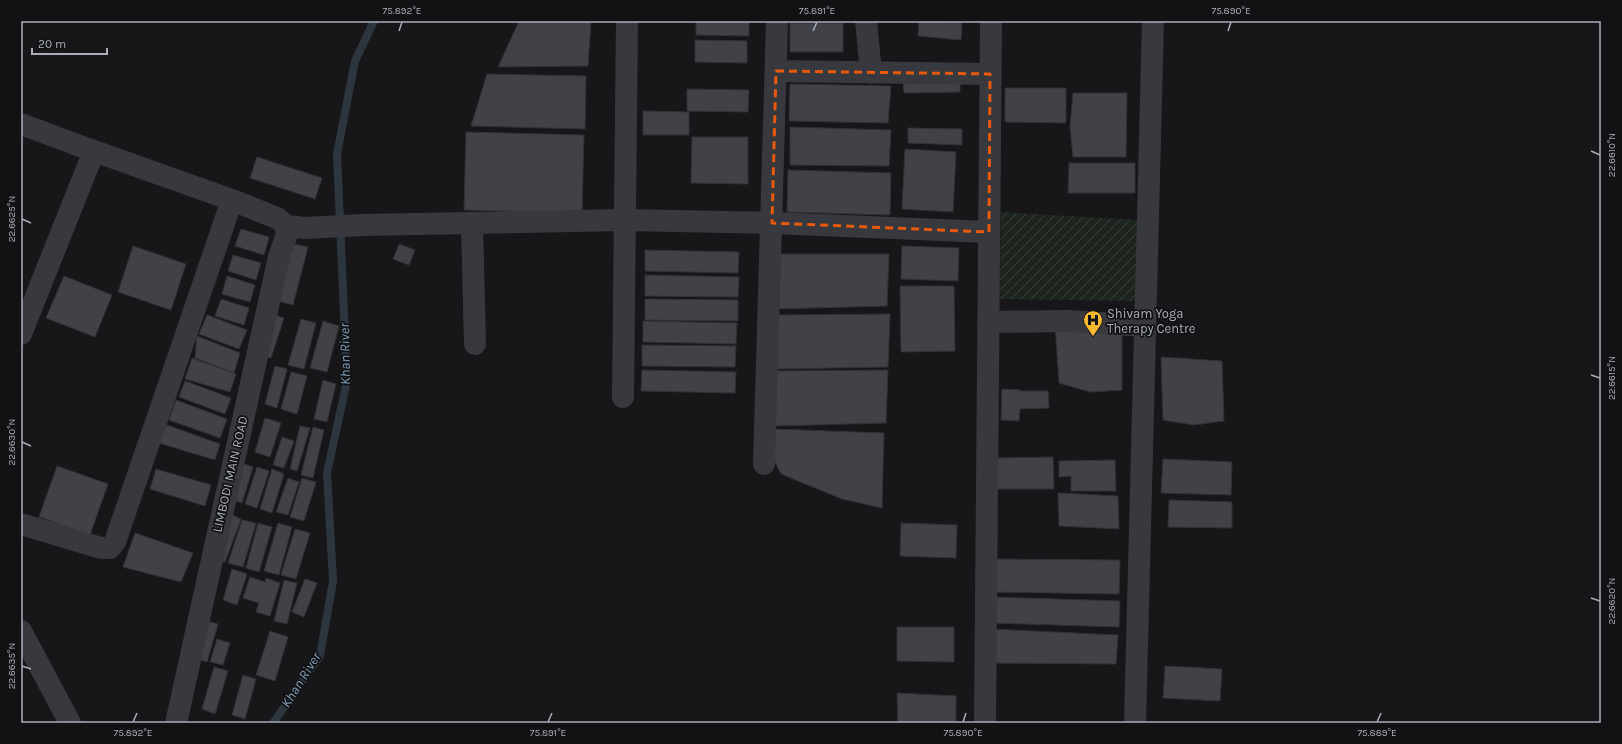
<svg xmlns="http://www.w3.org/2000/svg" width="1622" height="744" font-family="Karla,sans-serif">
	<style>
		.garden { fill: url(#garden-furrows) }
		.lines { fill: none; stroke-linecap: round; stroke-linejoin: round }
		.stream { stroke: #2d363f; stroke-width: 8 }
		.building { fill: #414247; stroke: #313136 }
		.minor { stroke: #38393f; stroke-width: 22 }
		.marked { fill: none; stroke: #e8590c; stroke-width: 3; stroke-dasharray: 8 5; stroke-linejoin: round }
		.ticks { fill: none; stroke: #a9aeba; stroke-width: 1.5 }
		.labels { text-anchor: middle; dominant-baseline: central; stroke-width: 3.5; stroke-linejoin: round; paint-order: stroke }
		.poi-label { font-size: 13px; fill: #a9aeba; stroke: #121215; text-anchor: start }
		.street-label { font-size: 13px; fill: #a9aeba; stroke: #121215 }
		.water-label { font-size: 14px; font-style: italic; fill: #7f9cb6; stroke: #121215 }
		.neatline { fill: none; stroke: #a9aeba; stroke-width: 1.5 }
		.ticks-label { font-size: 10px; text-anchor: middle; fill: #a9aeba }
	</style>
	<defs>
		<pattern id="garden-furrows" width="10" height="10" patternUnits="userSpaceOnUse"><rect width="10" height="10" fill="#1d251e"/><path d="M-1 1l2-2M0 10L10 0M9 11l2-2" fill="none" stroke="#3b423d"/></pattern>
	</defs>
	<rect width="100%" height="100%" fill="#17171a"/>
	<path class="garden" d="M 1001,212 L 1138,220 L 1136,301 L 1000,299 Z"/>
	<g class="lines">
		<path class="stream" d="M 273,723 L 320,656 L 333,581 L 327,473 L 347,381 L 337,154 L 355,61 L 374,21"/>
	</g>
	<path class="building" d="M 519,21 L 591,21 L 588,66 L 498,67 Z
		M 696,21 L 749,21 L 749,36 L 696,35 Z
		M 919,21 L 962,23 L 961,40 L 918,36 Z
		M 790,23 L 843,23 L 843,52 L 790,52 Z
		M 695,40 L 747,41 L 747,63 L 695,62 Z
		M 487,74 L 586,76 L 585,129 L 471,126 Z
		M 903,76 L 960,76 L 960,92 L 904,93 Z
		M 790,84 L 891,86 L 888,123 L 789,121 Z
		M 1005,88 L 1066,88 L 1066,123 L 1005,122 Z
		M 687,89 L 749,90 L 748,112 L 687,111 Z
		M 1073,93 L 1127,93 L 1126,157 L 1073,157 L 1070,127 Z
		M 643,111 L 689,112 L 689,135 L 643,135 Z
		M 790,127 L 891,130 L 889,166 L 790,165 Z
		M 908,128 L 962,129 L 962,145 L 908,143 Z
		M 466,132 L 584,135 L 582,213 L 464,210 Z
		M 692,137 L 748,137 L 748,184 L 691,183 Z
		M 905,149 L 956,152 L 953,212 L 902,209 Z
		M 257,157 L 322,178 L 315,199 L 250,178 Z
		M 1069,163 L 1135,163 L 1135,193 L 1068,193 Z
		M 788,170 L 891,173 L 890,215 L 787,212 Z
		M 241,229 L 269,237 L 264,255 L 235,246 Z
		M 289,243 L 308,247 L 293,305 L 275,300 Z
		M 399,244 L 415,250 L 409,265 L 393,259 Z
		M 133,246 L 186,264 L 171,310 L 118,292 Z
		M 902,246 L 959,248 L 958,281 L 901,279 Z
		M 645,250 L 739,252 L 738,273 L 645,271 Z
		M 777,254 L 889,254 L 887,306 L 775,309 Z
		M 233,255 L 261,263 L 256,280 L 228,271 Z
		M 645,275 L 739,277 L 738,297 L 645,296 Z
		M 64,276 L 112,295 L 95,337 L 46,318 Z
		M 227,276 L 255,285 L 250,302 L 222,294 Z
		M 900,286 L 954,286 L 955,351 L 901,352 Z
		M 221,299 L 249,308 L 244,325 L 215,316 Z
		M 645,299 L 738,300 L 738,321 L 645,320 Z
		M 272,314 L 284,318 L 271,358 L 259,354 Z
		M 890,314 L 888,367 L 776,369 L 778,315 Z
		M 207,315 L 247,330 L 239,349 L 199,334 Z
		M 301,319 L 316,323 L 304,369 L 288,365 Z
		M 323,321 L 339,326 L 327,372 L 310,368 Z
		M 643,321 L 737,323 L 736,344 L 643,342 Z
		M 1055,323 L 1122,327 L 1122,390 L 1090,392 L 1059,383 Z
		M 197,336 L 240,353 L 234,373 L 195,358 Z
		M 642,345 L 736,346 L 735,367 L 642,366 Z
		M 1161,357 L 1222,361 L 1224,421 L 1194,425 L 1163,420 Z
		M 192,358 L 236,374 L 230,392 L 185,379 Z
		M 275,366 L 287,369 L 277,408 L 265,404 Z
		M 642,370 L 736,372 L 735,393 L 641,391 Z
		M 888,370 L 886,423 L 774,426 L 776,371 Z
		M 291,372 L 307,376 L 297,414 L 281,409 Z
		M 323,380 L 336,384 L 327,422 L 314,419 Z
		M 185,381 L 231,398 L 225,414 L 179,397 Z
		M 1002,389 L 1021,390 L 1020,391 L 1048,391 L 1049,408 L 1020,409 L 1019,421 L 1001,420 Z
		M 176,400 L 227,419 L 220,438 L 169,420 Z
		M 265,418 L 281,423 L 270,457 L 255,452 Z
		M 167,425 L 220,444 L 215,460 L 159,443 Z
		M 300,426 L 310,428 L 297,471 L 290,469 Z
		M 313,427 L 324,430 L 313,478 L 301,475 Z
		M 774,429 L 884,433 L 882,508 L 842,499 L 781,474 L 771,454 Z
		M 282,437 L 294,441 L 284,468 L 273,465 Z
		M 1053,457 L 1054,489 L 996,489 L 995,458 Z
		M 1163,459 L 1232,462 L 1231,495 L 1161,493 Z
		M 1115,460 L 1116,491 L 1071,491 L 1071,476 L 1059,477 L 1059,461 Z
		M 241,463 L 253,467 L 242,503 L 230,499 Z
		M 57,466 L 108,484 L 90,535 L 39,517 Z
		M 257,467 L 269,471 L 257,508 L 245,504 Z
		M 156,469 L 211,485 L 205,506 L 150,489 Z
		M 272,469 L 284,474 L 272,513 L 260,509 Z
		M 288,478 L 299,482 L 288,515 L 276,512 Z
		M 302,478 L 316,482 L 304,521 L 290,517 Z
		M 1058,493 L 1118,496 L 1119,529 L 1059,526 Z
		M 1169,500 L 1232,502 L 1232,528 L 1168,527 Z
		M 228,513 L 241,519 L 225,562 L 215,559 Z
		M 242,520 L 256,523 L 243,567 L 228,563 Z
		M 258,523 L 272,527 L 259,572 L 246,568 Z
		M 278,523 L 292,527 L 279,575 L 264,571 Z
		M 901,523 L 957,525 L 956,558 L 900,556 Z
		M 295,529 L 310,533 L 296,579 L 281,575 Z
		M 135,533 L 193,553 L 181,582 L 123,567 Z
		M 992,559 L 1120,560 L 1119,594 L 990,592 Z
		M 232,569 L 247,574 L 237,605 L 223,600 Z
		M 250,577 L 265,582 L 266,578 L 280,583 L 270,616 L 256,612 L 259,603 L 243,598 Z
		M 305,579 L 317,583 L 304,617 L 292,612 Z
		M 284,580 L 297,583 L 287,624 L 274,621 Z
		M 993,597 L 1120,601 L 1119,627 L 992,623 Z
		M 203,620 L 218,624 L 207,662 L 192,657 Z
		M 897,627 L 954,627 L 954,662 L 897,661 Z
		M 992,629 L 1118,635 L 1116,664 L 992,663 Z
		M 270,631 L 288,637 L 275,681 L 256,675 Z
		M 217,639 L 230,643 L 223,665 L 210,662 Z
		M 1165,666 L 1222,669 L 1220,701 L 1163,698 Z
		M 214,667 L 228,671 L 215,714 L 202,709 Z
		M 243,675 L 256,679 L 245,719 L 232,715 Z
		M 897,693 L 956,696 L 956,723 L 898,723 Z"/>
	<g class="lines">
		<path class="minor" d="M 866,21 L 871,73
			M 776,71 L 990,74
			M 21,124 L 80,146 L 232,200 L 277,218 L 287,226 L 304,228 L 363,225 L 625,220 L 772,223 L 989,232
			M 472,223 L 475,344
			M 988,322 L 1068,321 L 1146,326
			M 21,334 L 94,151
			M 623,397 L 627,21
			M 764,464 L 777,21
			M 21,524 L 101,548 L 110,548 L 115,542 L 232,200
			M 21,631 L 70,723
			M 176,723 L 279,257 L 286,237 L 287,226
			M 985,723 L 991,21
			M 1135,723 L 1153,21"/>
	</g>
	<path class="marked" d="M 776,71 L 990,74 L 989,232 L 772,223 Z"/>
	<path class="ticks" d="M 399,31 L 402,22M 813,31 L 817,22M 1228,31 L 1231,22M 1591,151 L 1600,155M 22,219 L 31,223M 1591,375 L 1600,378M 22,442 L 31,446M 1591,598 L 1600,601M 22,666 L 31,669M 133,722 L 137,713M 548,722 L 552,713M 963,722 L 966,713M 1377,722 L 1381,713"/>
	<defs>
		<g id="hospital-pin" transform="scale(1)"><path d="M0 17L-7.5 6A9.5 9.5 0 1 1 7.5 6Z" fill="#fab82f" stroke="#121215"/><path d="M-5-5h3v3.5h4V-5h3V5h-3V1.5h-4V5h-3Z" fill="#111"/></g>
	</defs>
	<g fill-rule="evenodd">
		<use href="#hospital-pin" x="1093" y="320"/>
	</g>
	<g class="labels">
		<g class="poi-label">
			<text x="1107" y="313">Shivam Yoga<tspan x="1107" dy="15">Therapy Centre</tspan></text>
		</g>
		<g class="street-label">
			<text transform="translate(230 474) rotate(-77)">LIMBODI MAIN ROAD</text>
		</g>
		<g class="water-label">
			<text transform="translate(345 354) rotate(-91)">Khan River</text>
			<text transform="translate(301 680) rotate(-58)">Khan River</text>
		</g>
	</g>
	<rect width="1622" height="744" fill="none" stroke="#121215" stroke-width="44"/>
	<path d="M32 48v6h75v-6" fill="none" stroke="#a9aeba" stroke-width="2"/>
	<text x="38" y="48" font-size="12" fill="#a9aeba" stroke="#121215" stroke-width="3" paint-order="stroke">20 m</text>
	<rect x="22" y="22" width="1578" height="700" class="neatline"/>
	<g class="ticks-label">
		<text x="402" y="14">75.892°E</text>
		<text x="817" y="14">75.891°E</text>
		<text x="1231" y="14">75.890°E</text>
		<text transform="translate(1611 155) rotate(-90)" y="4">22.6610°N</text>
		<text transform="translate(11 219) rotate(-90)" y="4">22.6625°N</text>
		<text transform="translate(1611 378) rotate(-90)" y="4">22.6615°N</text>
		<text transform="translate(11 442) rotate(-90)" y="4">22.6630°N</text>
		<text transform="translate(1611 601) rotate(-90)" y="4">22.6620°N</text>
		<text transform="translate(11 666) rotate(-90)" y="4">22.6635°N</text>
		<text x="133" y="736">75.892°E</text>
		<text x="548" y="736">75.891°E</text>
		<text x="963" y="736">75.890°E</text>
		<text x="1377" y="736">75.889°E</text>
	</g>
</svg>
